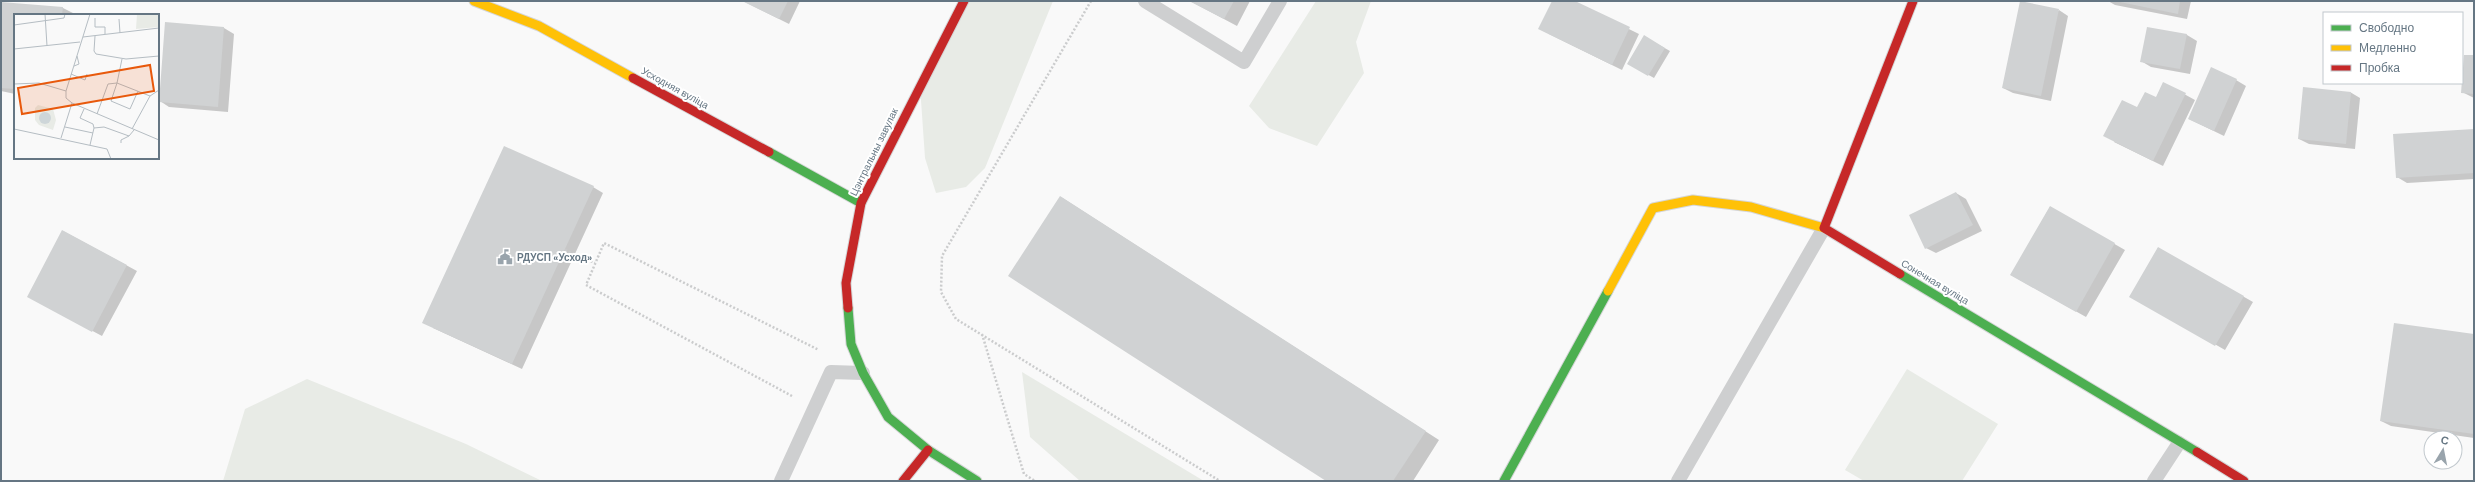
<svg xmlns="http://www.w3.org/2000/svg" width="2475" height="482" font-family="'DM Sans',sans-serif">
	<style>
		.green { fill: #e8ebe6 }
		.shadow { fill: #0003 }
		.building { fill: #d0d2d3 }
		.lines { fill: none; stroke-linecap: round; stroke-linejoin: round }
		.fast-casing { stroke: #d5d6d7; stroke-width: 11 }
		.slow-casing { stroke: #d5d6d7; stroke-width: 11 }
		.jam-casing { stroke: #d5d6d7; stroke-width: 11 }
		.path { stroke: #cbcccd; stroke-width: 2.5; stroke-dasharray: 2 2; stroke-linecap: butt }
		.lane { stroke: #cecfd0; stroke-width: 14 }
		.fast { stroke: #4caf50; stroke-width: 9 }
		.slow { stroke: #ffc107; stroke-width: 9 }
		.jam { stroke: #c62828; stroke-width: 9 }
		.labels { text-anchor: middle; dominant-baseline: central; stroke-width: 4; stroke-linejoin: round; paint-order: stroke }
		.street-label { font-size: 10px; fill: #657683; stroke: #fff }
		.poi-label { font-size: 10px; font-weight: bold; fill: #657683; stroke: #fff; text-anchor: start }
		.inset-road { fill: none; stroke: #b5bdc3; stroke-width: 1 }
		.view { fill: #e8590c; fill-opacity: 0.15; stroke: #e8590c; stroke-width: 2 }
		.inset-edge { fill: none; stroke: #657683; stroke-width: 2 }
	</style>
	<rect width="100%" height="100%" fill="#f9f9f9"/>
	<path class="green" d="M 964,1 L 1053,1 L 985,168 L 966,187 L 936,193 L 925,158 L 920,86 Z
		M 1316,1 L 1371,1 L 1356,42 L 1364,73 L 1317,146 L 1269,128 L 1249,106 Z
		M 1907,369 L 1998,424 L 1962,481 L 1864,481 L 1845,470 Z
		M 1022,372 L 1204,481 L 1080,481 L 1030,437 Z
		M 307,379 L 466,444 L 542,481 L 223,481 L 245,409 Z"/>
	<path class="shadow" d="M 743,1 L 800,1 L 789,24 Z
		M 1190,1 L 1250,1 L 1237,26 Z
		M 1553,1 L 1572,1 L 1639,34 L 1622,70 L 1549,34 Z
		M 2108,1 L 2191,1 L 2187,19 L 2115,5 Z
		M 1,3 L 63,8 L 73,13 L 15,15 L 15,94 L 1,91 Z
		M 2059,10 L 2068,16 L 2051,101 L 2013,93 L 2003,88 Z
		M 166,23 L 224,28 L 234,34 L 228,112 L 169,107 L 160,101 Z
		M 2148,28 L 2187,35 L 2197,41 L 2190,74 L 2151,67 L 2141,61 Z
		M 1645,37 L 1670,51 L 1654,78 L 1629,64 Z
		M 2474,56 L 2474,98 L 2462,92 Z
		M 2236,80 L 2246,86 L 2224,136 L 2189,119 Z
		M 2164,83 L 2195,100 L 2163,166 L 2114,142 L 2137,108 L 2156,98 Z
		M 2350,92 L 2360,98 L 2355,149 L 2309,144 L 2299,139 Z
		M 2474,130 L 2474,179 L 2407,183 L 2397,177 Z
		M 593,187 L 603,193 L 522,369 L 433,328 Z
		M 1956,193 L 1966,199 L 1982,231 L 1936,253 L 1926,248 Z
		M 1061,197 L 1439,440 L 1413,481 L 1328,481 Z
		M 2050,207 L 2125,250 L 2086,317 L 2011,275 Z
		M 63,231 L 137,271 L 102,336 L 38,302 Z
		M 2158,248 L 2253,302 L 2225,350 L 2131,296 Z
		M 2474,335 L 2474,438 L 2391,426 L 2381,421 Z"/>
	<path class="building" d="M 742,1 L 788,1 L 779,19 Z
		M 1189,1 L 1234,1 L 1224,19 Z
		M 1552,1 L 1575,1 L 1630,27 L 1612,65 L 1538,29 Z
		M 2020,1 L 2059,9 L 2041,96 L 2002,88 Z
		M 2115,1 L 2180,1 L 2178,14 Z
		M 1,2 L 63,7 L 62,15 L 15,15 L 15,89 L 1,88 Z
		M 165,22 L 224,27 L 218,107 L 159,102 Z
		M 2147,27 L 2187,34 L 2180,69 L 2140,62 Z
		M 1644,35 L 1665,48 L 1648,76 L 1627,64 Z
		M 2464,55 L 2474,55 L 2474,94 L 2461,93 Z
		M 2211,67 L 2237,79 L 2214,131 L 2188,119 Z
		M 2163,82 L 2186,93 L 2153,161 L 2103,136 L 2122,100 L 2137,107 L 2145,92 L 2156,97 Z
		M 2303,87 L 2351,92 L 2346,144 L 2298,139 Z
		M 2474,129 L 2474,173 L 2396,178 L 2393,134 Z
		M 504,146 L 594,186 L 512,364 L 422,323 Z
		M 1956,192 L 1973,225 L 1925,249 L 1909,215 Z
		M 1060,196 L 1426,431 L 1393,481 L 1326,481 L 1008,276 Z
		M 2050,206 L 2115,243 L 2076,312 L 2010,275 Z
		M 62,230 L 127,265 L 92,332 L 27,297 Z
		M 2158,247 L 2244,296 L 2215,346 L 2129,297 Z
		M 2394,323 L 2474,334 L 2474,434 L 2380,421 Z"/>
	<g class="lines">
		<g class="fast-casing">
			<path id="fast" d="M 769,152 L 861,203
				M 1900,274 L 2197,452
				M 848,308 L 851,344 L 863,373 L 888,417 L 928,450 L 977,481
				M 1504,481 L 1608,291"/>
		</g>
		<g class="slow-casing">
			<path id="slow" d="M 474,1 L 539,26 L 633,78
				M 1608,291 L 1653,208 L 1693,200 L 1751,207 L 1824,228"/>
		</g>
		<g class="jam-casing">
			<path id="jam" d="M 633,78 L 769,152
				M 1900,274 L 1824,228 L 1913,1
				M 848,308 L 846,283 L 861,203 L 964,1
				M 2197,452 L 2244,481
				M 903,481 L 928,450"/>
		</g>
		<path class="path" d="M 1091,1 L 942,256 L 941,292 L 956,319 L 1220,481
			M 565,250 L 595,263
			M 982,334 L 1024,474 L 1035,481
			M 792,396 L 586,285 L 604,243 L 819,350"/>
		<path class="lane" d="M 1145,1 L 1244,62 L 1280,1
			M 781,481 L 831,372 L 863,373
			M 1678,481 L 1824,228
			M 2154,481 L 2179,443"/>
		<use href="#fast" class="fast"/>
		<use href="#slow" class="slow"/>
		<use href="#jam" class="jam"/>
	</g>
	<defs>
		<g id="civic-bare" transform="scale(1.2)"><path d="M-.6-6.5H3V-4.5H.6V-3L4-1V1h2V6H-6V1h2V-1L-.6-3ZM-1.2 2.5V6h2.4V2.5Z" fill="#99a4ac" stroke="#fff" stroke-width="2.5" paint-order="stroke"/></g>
	</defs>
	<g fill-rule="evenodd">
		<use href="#civic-bare" x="505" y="257"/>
	</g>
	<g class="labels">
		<g class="street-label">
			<text transform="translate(675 88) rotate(29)">Усходняя вуліца</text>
			<text transform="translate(874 152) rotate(-64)">Цэнтральны завулак</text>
			<text transform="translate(1935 282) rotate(31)">Сонечная вуліца</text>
		</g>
		<g class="poi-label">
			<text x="517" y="257">РДУСП «Усход»</text>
		</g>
	</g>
	<g transform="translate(14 14)">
		<rect width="145" height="145" fill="#f9f9f9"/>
		<path d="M 123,0 L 145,0 L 145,13 L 122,15 ZM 24,91 L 39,95 L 42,106 L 39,116 L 25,111 L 21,106 L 21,94 Z" fill="#e8ebe6"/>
		<path d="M25 104a6 6 0 1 1 12 0a6 6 0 1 1-12 0Z" fill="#ced6d9"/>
		<path class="inset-road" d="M 31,0 L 33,32M 76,0 L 52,77 L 52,84 L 58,89 L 145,126M 81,4 L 81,13 L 91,13 L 91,20M 105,5 L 106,19M 0,11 L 50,4 L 51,0M 81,22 L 80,37 L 82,40 L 112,45 L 145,42M 69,23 L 145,14M 0,35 L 66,28M 108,45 L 103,69 L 136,82 L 145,76M 60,52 L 65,50 L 63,42M 57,60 L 71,66 L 73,60M 0,70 L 25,69 L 52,77M 70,95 L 66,104 L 79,110 L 80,114 L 76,131M 83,100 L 94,70 L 103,69 L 97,87 L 116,95 L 124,77M 51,113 L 79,119M 80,114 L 90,113 L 115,122M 0,115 L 93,135 L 97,145M 118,115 L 136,82M 47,124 L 58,89M 107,129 L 107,126 L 115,122 L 120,116"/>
		<path class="view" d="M 136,51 L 140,77 L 8,100 L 4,74 Z"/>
		<rect width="145" height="145" class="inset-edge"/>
	</g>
	<rect width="2475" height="482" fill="none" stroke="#657683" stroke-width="4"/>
	<rect x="2323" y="12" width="140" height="72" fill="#ffffff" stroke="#c1c8cd"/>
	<rect x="2331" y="25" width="20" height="6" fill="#4caf50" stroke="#c1c8cd"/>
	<text x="2359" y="32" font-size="12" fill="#657683">Свободно</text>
	<rect x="2331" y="45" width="20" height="6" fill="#ffc107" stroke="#c1c8cd"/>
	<text x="2359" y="52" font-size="12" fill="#657683">Медленно</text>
	<rect x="2331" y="65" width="20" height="6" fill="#c62828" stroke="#c1c8cd"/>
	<text x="2359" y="72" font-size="12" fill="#657683">Пробка</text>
	<g transform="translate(2443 450) rotate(10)"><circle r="19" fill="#ffffff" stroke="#c1c8cd"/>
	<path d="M0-3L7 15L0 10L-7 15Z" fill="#99a4ac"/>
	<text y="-6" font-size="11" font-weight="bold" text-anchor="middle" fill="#657683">С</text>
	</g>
</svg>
